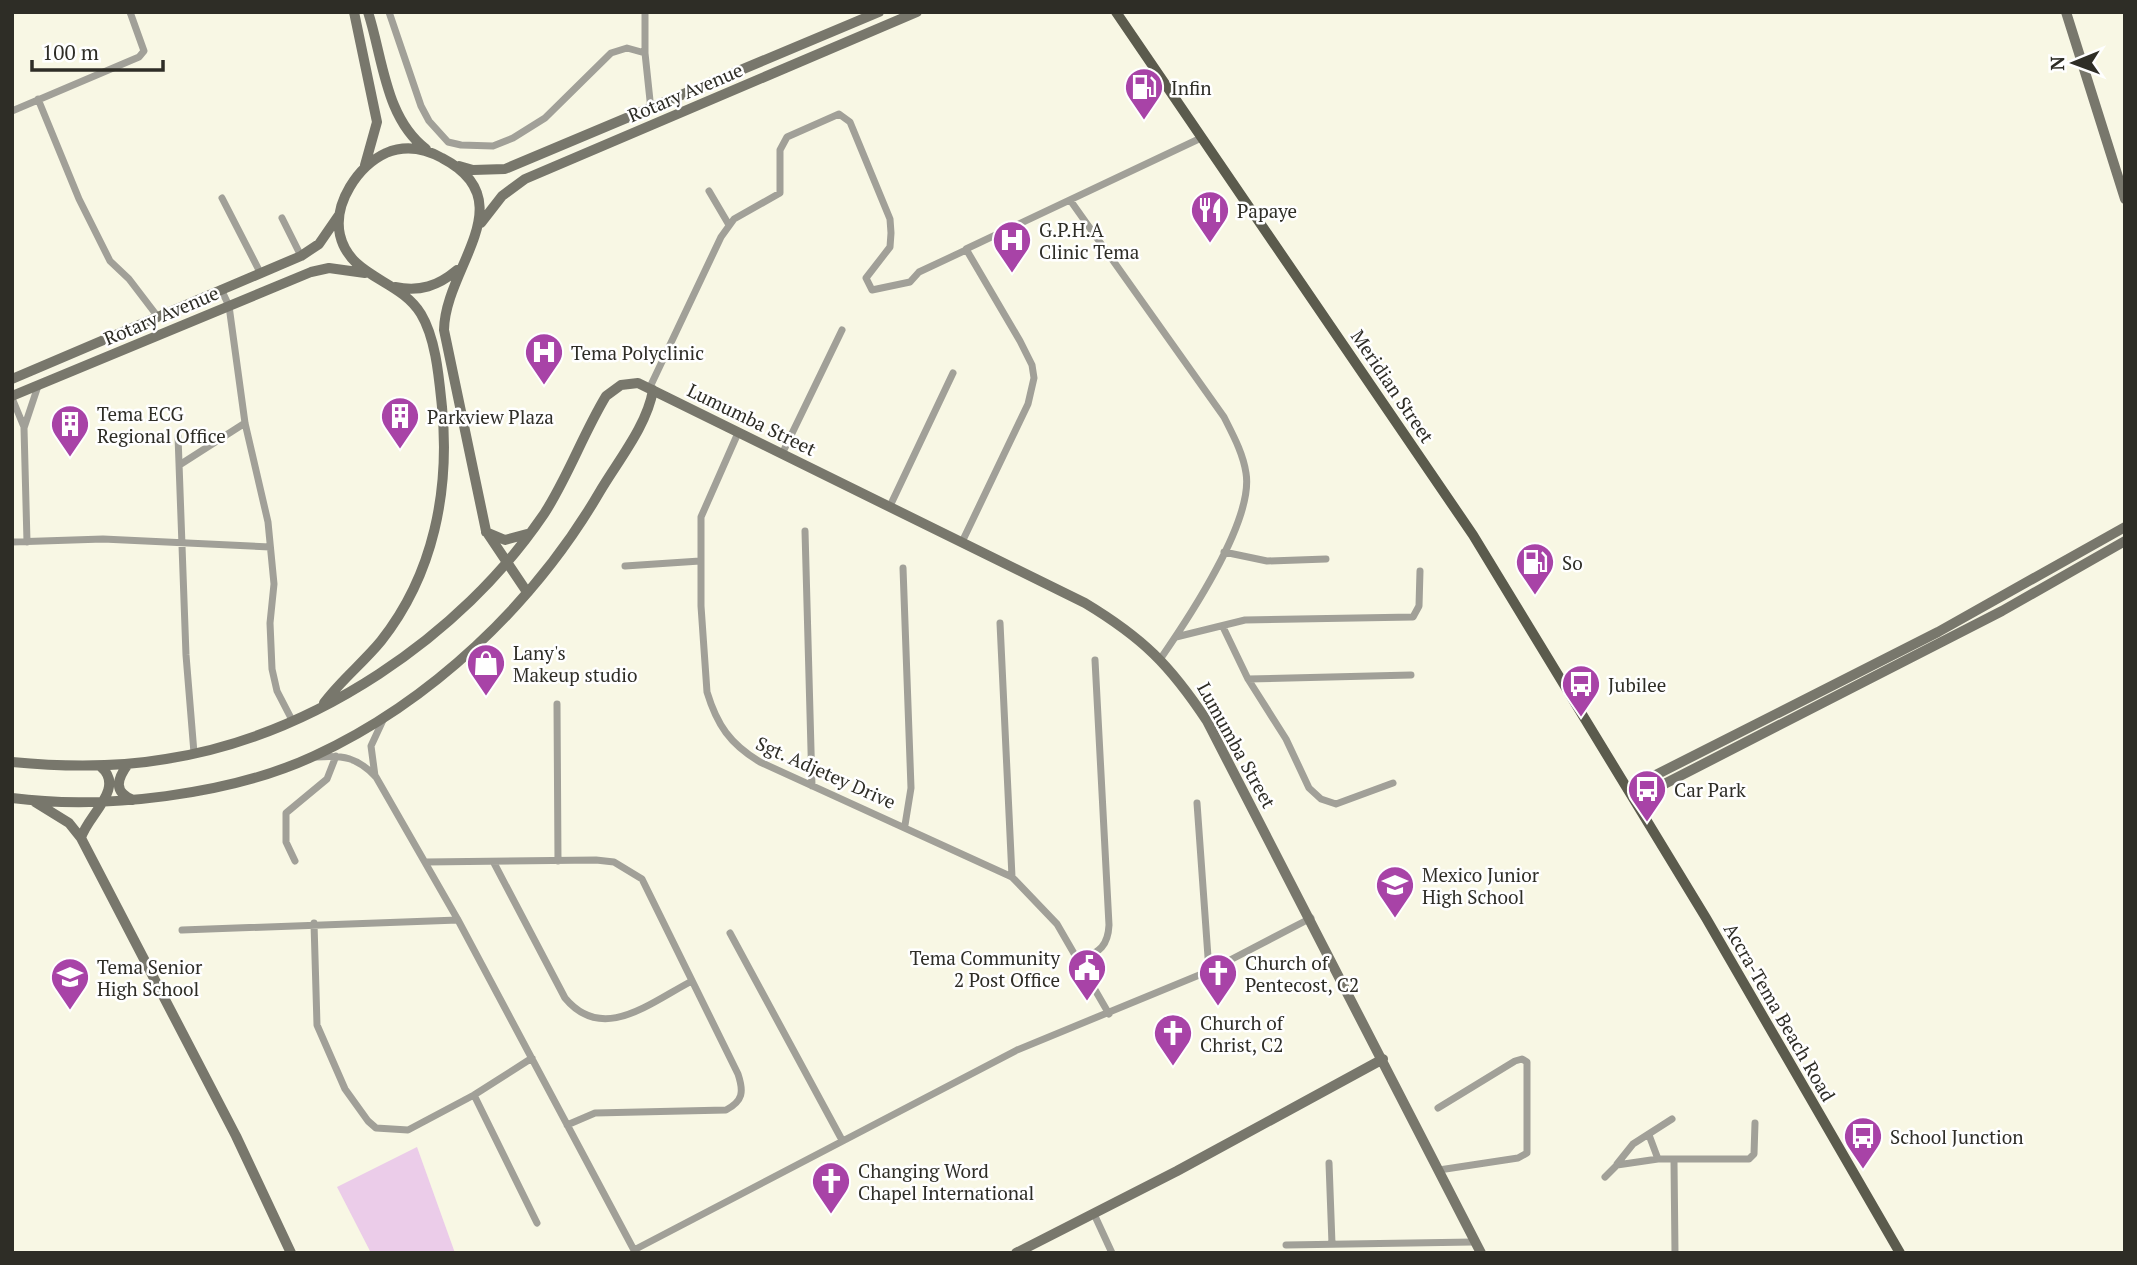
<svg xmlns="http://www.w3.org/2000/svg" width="2137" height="1265" font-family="'PT Serif',serif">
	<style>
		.pitch { fill: #ebcce9 }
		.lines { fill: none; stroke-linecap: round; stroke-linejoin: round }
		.street { stroke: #a1a098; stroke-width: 7 }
		.secondary { stroke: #78776c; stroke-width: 10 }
		.primary { stroke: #5b5b4d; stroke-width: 10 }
		.labels { text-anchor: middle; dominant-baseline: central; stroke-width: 5; stroke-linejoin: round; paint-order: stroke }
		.poi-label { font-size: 19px; fill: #2e2d26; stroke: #fff; text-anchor: start }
		.street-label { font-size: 19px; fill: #2e2d26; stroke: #fff }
	</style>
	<rect width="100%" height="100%" fill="#f8f7e4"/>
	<path class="pitch" d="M 417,1147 L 455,1253 L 371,1253 L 337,1187 Z"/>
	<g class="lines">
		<path class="street" d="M 389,12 L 421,106 L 429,121 L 448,142 L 461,145 L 493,146 L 513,138 L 545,118 L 611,53 L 627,48 L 645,53 L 651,110
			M 645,12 L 645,53
			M 38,99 L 79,199 L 110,261 L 129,279 L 158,317
			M 12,111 L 139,57 L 144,51 L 130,12
			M 709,191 L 729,225
			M 222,198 L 261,274
			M 1070,200 L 1224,417 C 1233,435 1243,453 1246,473 C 1254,520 1188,619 1161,658
			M 282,218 L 301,256
			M 221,289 L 229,306 L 245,423 L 268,522 L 274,584 L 270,623 L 272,669 L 277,691 L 292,720
			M 650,387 L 721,237 L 734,219 L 780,193 L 780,150 L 787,137 L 839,114 L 850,122 L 890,219 L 891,233 L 890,247 L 866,278 L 872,290 L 910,282 L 919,272 L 966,250
			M 12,398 L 24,427
			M 738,433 L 701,517 L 701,606 L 707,692 C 717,725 730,744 760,762 L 1012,877 L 1057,924 L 1109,1014
			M 178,436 L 186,655 L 194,753
			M 782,454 L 842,330
			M 181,464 L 245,423
			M 890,506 L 953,373
			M 805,531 L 812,786
			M 12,542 L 103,539 L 270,547
			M 27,542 L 24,428 L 38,386
			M 962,542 L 1028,404 L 1034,378 L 1032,365 L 1020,341 L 966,249 L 1201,138
			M 1224,552 L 1267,561 L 1326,559
			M 625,566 L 700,561
			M 903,568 L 911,788 L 905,825
			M 1000,623 L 1012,877
			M 1223,627 L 1248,679 L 1286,739 L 1309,788 L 1321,799 L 1336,804 L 1393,783
			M 1176,637 L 1245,620 L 1413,617 L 1419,606 L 1420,571
			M 1248,679 L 1411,675
			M 557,704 L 558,861
			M 317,757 C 343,755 357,757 376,777 L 458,920 L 635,1252
			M 375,776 L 371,746 L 384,718
			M 1197,803 L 1209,971
			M 295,861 L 286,842 L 286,813 L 327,779 L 336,756
			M 426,862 L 596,860 L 614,862 L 642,879 L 738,1074 C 744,1092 743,1101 726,1110 L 595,1113 L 567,1125
			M 494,863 L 565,998 C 603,1044 651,1002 692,981
			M 314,923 L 317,1025 L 345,1089 L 368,1121 L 376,1128 L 408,1130 L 474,1095 L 532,1058
			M 182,930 L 458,920
			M 730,933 L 842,1140
			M 1081,961 C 1100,951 1108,946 1109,925 L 1095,660
			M 474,1095 L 537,1223
			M 1438,1108 L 1515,1061 L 1522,1059 L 1527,1062 L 1527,1153 L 1518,1158 L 1439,1170
			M 1649,1135 L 1658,1159
			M 1674,1161 L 1675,1253
			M 1329,1163 L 1332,1244
			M 1617,1164 L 1633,1144 L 1672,1119
			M 1605,1177 L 1617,1165 L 1658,1159 L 1749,1159 L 1754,1154 L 1755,1123
			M 1094,1214 L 1112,1253
			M 1286,1245 L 1473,1242
			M 634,1250 L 1017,1050 L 1209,971 L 1311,918"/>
		<path class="secondary" d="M 354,12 L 377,122 L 365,165
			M 368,12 C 383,58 385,118 426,149
			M 2066,12 L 2125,199
			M 459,166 L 473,170 L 505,169 L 879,12
			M 481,223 L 502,196 L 525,179 L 917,12
			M 395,287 C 420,292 438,286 457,270
			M 12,379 L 301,256 L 319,244 L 339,215
			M 12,396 L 311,272 L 329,268 L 365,273
			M 486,532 L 505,540 L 527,534
			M 324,703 C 341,680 363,663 381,641 C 434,574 450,490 442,407 C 439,378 436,339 421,314 C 400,279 350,278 340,235 C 333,203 358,166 386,153 C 405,145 424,148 442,158 C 525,201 445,267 444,330 L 486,531 L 527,592
			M 12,762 C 64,767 114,768 166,759 C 313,736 461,637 544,514 C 568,477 583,434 606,396 L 621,385 L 638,383 L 1085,603 C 1143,638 1170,665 1207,721 L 1481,1253
			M 128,764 C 117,779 113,792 133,800
			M 1628,789 L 1938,632 L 2125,527
			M 12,798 C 104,810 230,795 314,756 C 431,702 534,604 599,493 C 617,462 647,426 653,390
			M 1635,799 L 2002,611 L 2125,541
			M 35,802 L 69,823 L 81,838 L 236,1136 L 291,1253
			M 81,838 C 87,816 126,788 101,767
			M 1016,1253 L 1177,1171 L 1383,1059"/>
		<path class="primary" d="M 1116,12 L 1473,535 L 1706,918 L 1900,1253"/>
	</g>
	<defs>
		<g id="fuel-pin" transform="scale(2.0125)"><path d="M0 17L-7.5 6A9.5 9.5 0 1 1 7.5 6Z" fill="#a843a7" stroke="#fff"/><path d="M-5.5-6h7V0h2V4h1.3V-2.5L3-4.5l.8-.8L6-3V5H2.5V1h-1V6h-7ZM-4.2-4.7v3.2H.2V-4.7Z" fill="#fff"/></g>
		<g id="restaurant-pin" transform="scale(2.0125)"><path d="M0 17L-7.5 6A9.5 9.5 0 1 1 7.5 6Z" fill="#a843a7" stroke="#fff"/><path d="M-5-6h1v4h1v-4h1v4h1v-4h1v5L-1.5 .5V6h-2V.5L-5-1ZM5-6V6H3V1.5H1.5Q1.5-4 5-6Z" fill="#fff"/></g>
		<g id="hospital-pin" transform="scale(2.0125)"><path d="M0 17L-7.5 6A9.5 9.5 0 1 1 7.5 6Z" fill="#a843a7" stroke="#fff"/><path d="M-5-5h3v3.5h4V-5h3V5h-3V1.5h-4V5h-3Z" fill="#fff"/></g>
		<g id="building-pin" transform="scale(2.0125)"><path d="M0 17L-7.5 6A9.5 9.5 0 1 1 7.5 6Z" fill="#a843a7" stroke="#fff"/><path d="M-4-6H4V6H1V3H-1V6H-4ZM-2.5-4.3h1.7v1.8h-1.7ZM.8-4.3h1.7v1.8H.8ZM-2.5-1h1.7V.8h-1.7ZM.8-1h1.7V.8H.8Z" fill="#fff"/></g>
		<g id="shop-pin" transform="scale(2.0125)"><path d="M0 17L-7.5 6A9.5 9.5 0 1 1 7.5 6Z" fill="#a843a7" stroke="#fff"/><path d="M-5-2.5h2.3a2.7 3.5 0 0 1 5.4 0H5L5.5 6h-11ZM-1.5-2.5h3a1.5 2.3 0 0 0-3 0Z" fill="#fff"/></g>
		<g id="bus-pin" transform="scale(2.0125)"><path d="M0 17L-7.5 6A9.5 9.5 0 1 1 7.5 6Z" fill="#a843a7" stroke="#fff"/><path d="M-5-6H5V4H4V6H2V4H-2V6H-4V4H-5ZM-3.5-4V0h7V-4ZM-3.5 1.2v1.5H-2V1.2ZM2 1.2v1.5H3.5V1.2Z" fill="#fff"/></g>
		<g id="school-pin" transform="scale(2.0125)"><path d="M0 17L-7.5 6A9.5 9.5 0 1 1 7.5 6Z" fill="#a843a7" stroke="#fff"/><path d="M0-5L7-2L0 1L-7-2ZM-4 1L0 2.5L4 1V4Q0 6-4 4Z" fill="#fff"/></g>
		<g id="civic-pin" transform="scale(2.0125)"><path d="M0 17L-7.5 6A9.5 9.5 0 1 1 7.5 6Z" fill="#a843a7" stroke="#fff"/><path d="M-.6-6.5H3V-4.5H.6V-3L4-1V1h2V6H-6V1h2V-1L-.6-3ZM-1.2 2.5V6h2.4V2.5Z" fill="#fff"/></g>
		<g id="church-pin" transform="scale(2.0125)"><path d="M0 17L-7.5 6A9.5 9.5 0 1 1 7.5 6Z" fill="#a843a7" stroke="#fff"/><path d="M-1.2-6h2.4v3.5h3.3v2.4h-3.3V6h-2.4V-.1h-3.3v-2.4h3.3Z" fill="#fff"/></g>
	</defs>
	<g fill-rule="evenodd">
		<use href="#fuel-pin" x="1144" y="87"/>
		<use href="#restaurant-pin" x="1210" y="210"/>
		<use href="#hospital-pin" x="1012" y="240"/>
		<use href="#hospital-pin" x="544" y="352"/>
		<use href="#building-pin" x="400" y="416"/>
		<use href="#building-pin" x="70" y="424"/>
		<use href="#fuel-pin" x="1535" y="562"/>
		<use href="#shop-pin" x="486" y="663"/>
		<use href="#bus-pin" x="1581" y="684"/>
		<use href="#bus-pin" x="1647" y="789"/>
		<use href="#school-pin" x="1395" y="885"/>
		<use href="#civic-pin" x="1087" y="968"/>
		<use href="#church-pin" x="1218" y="973"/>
		<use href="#school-pin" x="70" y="977"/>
		<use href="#church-pin" x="1173" y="1033"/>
		<use href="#bus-pin" x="1863" y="1136"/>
		<use href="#church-pin" x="831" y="1181"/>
	</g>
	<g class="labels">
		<g class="poi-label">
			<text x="1171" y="87">Infin</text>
			<text x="1237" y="210">Papaye</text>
			<text x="1039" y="229">G.P.H.A<tspan x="1039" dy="22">Clinic Tema</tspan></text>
			<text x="571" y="352">Tema Polyclinic</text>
			<text x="97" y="413">Tema ECG<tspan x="97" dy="22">Regional Office</tspan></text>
			<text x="427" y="416">Parkview Plaza</text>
			<text x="1562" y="562">So</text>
			<text x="513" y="652">Lany's<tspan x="513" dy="22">Makeup studio</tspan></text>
			<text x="1608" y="684">Jubilee</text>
			<text x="1674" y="789">Car Park</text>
			<text x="1422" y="874">Mexico Junior<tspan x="1422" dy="22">High School</tspan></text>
			<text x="1060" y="957" text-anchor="end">Tema Community<tspan x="1060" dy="22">2 Post Office</tspan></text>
			<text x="1245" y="962">Church of<tspan x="1245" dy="22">Pentecost, C2</tspan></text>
			<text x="97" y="966">Tema Senior<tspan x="97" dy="22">High School</tspan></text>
			<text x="1200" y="1022">Church of<tspan x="1200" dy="22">Christ, C2</tspan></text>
			<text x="1890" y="1136">School Junction</text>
			<text x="858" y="1170">Changing Word<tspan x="858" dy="22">Chapel International</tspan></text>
		</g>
		<g class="street-label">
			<text transform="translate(685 92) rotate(-23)">Rotary Avenue</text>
			<text transform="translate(161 315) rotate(-23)">Rotary Avenue</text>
			<text transform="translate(1393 386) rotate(56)">Meridian Street</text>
			<text transform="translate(752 419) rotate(26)">Lumumba Street</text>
			<text transform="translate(1237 745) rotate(61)">Lumumba Street</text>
			<text transform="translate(826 772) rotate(24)">Sgt. Adjetey Drive</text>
			<text transform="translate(1780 1012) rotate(60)">Accra-Tema Beach Road</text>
		</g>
	</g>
	<rect width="2137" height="1265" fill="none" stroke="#2e2d26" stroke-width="28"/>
	<g transform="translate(2074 63) rotate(269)" stroke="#ffffff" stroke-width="5" paint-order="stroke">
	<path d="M0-5L12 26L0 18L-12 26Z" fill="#2e2d26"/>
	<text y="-10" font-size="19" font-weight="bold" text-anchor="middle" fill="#2e2d26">N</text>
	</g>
	<path d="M32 60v10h131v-10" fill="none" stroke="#2e2d26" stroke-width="3.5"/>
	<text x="42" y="60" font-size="21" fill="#2e2d26" stroke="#ffffff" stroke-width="5" paint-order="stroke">100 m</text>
</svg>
